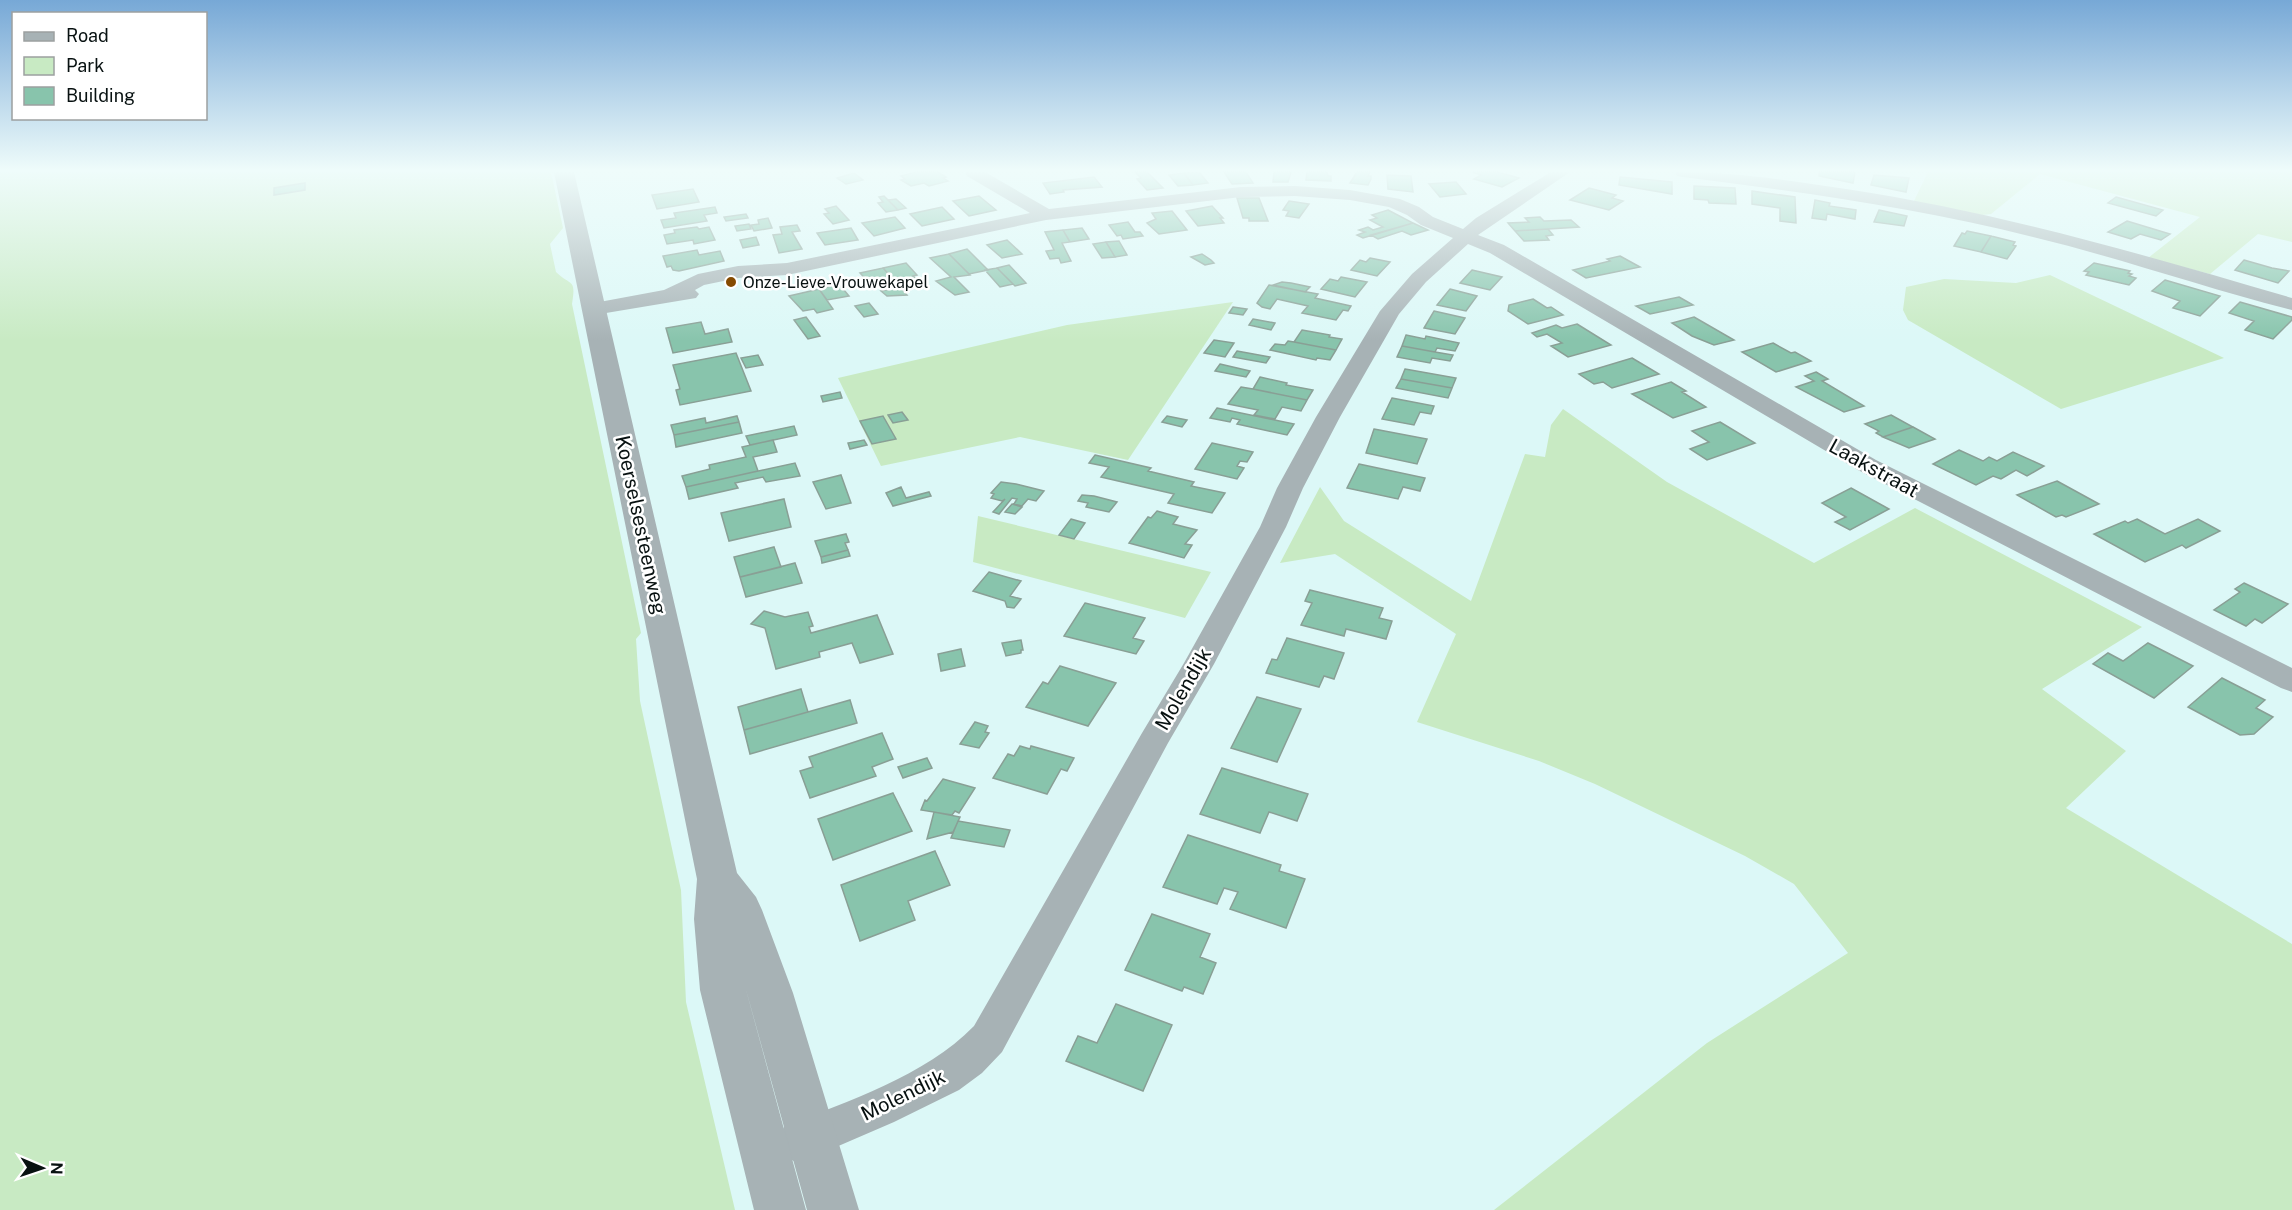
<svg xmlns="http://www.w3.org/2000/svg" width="2292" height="1210" font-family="'Public Sans',sans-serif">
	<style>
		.green { fill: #c8eac3 }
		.building { fill: #88c4ac; stroke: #899f95; stroke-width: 1.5 }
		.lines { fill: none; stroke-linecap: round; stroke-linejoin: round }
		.minor { fill: #a7b2b5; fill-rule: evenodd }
		.tertiary { fill: #a7b2b5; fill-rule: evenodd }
		.poi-dot { fill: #854b01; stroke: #fff; stroke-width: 2 }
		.labels { text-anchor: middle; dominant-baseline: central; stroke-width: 5; stroke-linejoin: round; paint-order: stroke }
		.far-poi-label { font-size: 16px; fill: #081111; stroke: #fff; text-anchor: start }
		.street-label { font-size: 20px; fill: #081111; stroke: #fff }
	</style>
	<rect width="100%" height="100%" fill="#dcf8f7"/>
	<path class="green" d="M 0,172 L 551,172 L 563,228 L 550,244 L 556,272 C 572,287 576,278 572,304 L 641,633 L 636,639 L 640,701 L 681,890 L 686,1002 L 735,1210 L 0,1210 Z
		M 1928,172 L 2292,172 L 2292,242 L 2258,234 L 2210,274 L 2148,258 L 2200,217 L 2040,174 L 1991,214 L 1982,215 L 1913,203 Z
		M 2050,275 L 2224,358 L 2061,409 L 1908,320 L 1903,310 L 1906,287 L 1944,279 L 2016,283 Z
		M 1233,302 L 1128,460 L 1020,437 L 881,466 L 838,378 L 1067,325 Z
		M 1563,409 L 1667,482 L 1814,563 L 1915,508 L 2142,627 L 2042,689 L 2126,751 L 2066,808 L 2292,944 L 2292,1210 L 1494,1210 L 1707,1043 L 1848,953 L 1794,884 L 1745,856 L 1595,784 L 1539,761 L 1417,722 L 1456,634 L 1335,554 L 1280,563 L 1320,487 L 1344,521 L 1471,601 L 1525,454 L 1545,457 L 1551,425 Z
		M 978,516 L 1211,572 L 1185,618 L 973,562 Z"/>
	<path class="building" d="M 916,172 L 938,172 L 946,177 L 943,178 L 948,181 L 929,186 L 924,183 L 911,186 L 901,180 L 905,179 L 901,176 Z
		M 1135,172 L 1147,172 L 1163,188 L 1147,190 L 1137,179 L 1141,178 Z
		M 1199,172 L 1208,183 L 1193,185 L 1184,173 Z
		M 1224,172 L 1246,172 L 1253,183 L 1232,184 Z
		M 1274,172 L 1291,172 L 1288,182 L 1273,182 Z
		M 1307,172 L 1327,172 L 1328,176 L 1331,176 L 1331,181 L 1306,180 Z
		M 1357,172 L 1370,172 L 1368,176 L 1371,176 L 1371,179 L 1368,185 L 1350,183 Z
		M 1472,172 L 1498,172 L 1519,178 L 1502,187 L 1474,179 L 1481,175 Z
		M 1819,172 L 1855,172 L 1853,183 L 1819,176 Z
		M 854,173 L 863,180 L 846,184 L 837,178 Z
		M 1184,173 L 1193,185 L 1178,186 L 1169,175 Z
		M 1387,175 L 1411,176 L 1413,192 L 1388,189 Z
		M 1874,175 L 1909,178 L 1906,192 L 1871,185 Z
		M 1094,177 L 1102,187 L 1063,190 L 1064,192 L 1050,194 L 1043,183 Z
		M 1620,177 L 1672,182 L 1672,194 L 1619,185 Z
		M 1456,182 L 1466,194 L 1440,197 L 1429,184 Z
		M 305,183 L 305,190 L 274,195 L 274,188 Z
		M 1694,186 L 1735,188 L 1736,204 L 1709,203 L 1708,200 L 1694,199 Z
		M 1589,188 L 1616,195 L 1612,198 L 1623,201 L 1609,210 L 1570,200 Z
		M 693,189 L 699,202 L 657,209 L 652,195 Z
		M 1752,191 L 1795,197 L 1796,223 L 1780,221 L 1780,208 L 1752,204 Z
		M 884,196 L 898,210 L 886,212 L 878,203 L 883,202 L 879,197 Z
		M 979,196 L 996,210 L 969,216 L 953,201 Z
		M 2116,197 L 2163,210 L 2156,216 L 2108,203 Z
		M 1237,198 L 1259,198 L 1268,221 L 1249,221 L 1249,218 L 1243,218 Z
		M 896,199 L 906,208 L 898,210 L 888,200 Z
		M 1815,200 L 1830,203 L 1829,206 L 1856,210 L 1855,219 L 1827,214 L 1826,220 L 1812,218 Z
		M 1289,201 L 1309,204 L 1299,218 L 1286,216 L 1289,211 L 1283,210 Z
		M 836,206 L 849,220 L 833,224 L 824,214 L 829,213 L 825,209 Z
		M 1212,206 L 1223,218 L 1220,218 L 1224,223 L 1198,226 L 1186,211 Z
		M 715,207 L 717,213 L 704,215 L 707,221 L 664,228 L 661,220 L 676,218 L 674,213 Z
		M 942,207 L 954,219 L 922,226 L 910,214 Z
		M 1388,210 L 1413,223 L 1363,238 L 1357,235 L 1365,232 L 1359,230 L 1368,227 L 1373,230 L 1383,227 L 1370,220 L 1377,218 L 1372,215 Z
		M 1879,210 L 1907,216 L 1904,226 L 1874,222 Z
		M 1172,211 L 1187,230 L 1159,234 L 1147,223 L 1156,219 L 1152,213 Z
		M 746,214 L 748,218 L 726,221 L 724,217 Z
		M 895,217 L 905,228 L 874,236 L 862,223 Z
		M 1540,217 L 1544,221 L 1571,220 L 1579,227 L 1515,231 L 1508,223 L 1529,222 L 1525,218 Z
		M 768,218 L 772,228 L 754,231 L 751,225 L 759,224 L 758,220 Z
		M 2127,221 L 2170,234 L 2161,240 L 2140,234 L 2131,239 L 2108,232 Z
		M 1128,222 L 1135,232 L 1140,232 L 1143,236 L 1123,239 L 1121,235 L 1117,236 L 1109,225 Z
		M 1413,223 L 1428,230 L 1411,235 L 1402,231 L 1378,239 L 1371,235 Z
		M 749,224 L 751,229 L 737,231 L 735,226 Z
		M 797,225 L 800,231 L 792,232 L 802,249 L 779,253 L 773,235 L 782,234 L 780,227 Z
		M 697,227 L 699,229 L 709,227 L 715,240 L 694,244 L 693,240 L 667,244 L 664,235 L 675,233 L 674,230 Z
		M 851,228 L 858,240 L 825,245 L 817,233 Z
		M 1082,228 L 1089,239 L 1070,242 L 1063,230 Z
		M 1548,229 L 1553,235 L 1546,236 L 1549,240 L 1524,241 L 1515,231 Z
		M 1063,230 L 1070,242 L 1062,243 L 1071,261 L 1061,263 L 1059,258 L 1050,259 L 1046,251 L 1054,250 L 1045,232 Z
		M 1967,231 L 1991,236 L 1981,252 L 1954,246 L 1962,233 L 1965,234 Z
		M 1991,236 L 2015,242 L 2013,245 L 2016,246 L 2007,259 L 1981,252 Z
		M 756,237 L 759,245 L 743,248 L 740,240 Z
		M 1007,240 L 1022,254 L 1002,258 L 987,245 Z
		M 1119,241 L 1127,255 L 1115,257 L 1106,242 Z
		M 1106,242 L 1115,257 L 1102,258 L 1093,244 Z
		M 967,249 L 988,270 L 969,274 L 949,254 Z
		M 697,250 L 699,255 L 720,251 L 724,261 L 679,271 L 673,270 L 671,266 L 667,267 L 663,256 Z
		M 949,254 L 970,275 L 954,277 L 969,292 L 955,295 L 936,281 L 951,277 L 930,258 Z
		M 1202,254 L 1211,260 L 1214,263 L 1205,265 L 1191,257 Z
		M 1620,256 L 1640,267 L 1586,278 L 1573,270 L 1610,261 L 1607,259 Z
		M 1370,258 L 1390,262 L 1377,276 L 1351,270 L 1360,260 L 1366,262 Z
		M 2244,260 L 2272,268 L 2289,271 L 2278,283 L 2235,270 Z
		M 906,263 L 917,275 L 913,276 L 921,284 L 902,289 L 883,268 Z
		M 2094,263 L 2130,271 L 2128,273 L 2132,274 L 2129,276 L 2136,278 L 2129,285 L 2086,275 L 2089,272 L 2084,271 Z
		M 1009,265 L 1026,283 L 1015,286 L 997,268 Z
		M 883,268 L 902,289 L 907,295 L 887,296 L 881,291 L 891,289 L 885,282 L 871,285 L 860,273 Z
		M 997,268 L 1013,284 L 1000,287 L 985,270 Z
		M 1472,270 L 1502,277 L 1490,290 L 1460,283 Z
		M 1341,277 L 1367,282 L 1355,297 L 1321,289 L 1330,279 L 1338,281 Z
		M 2165,280 L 2220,296 L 2200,316 L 2173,308 L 2180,301 L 2152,291 Z
		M 1282,282 L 1291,283 L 1310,287 L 1305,292 L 1273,285 Z
		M 839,284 L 849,296 L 827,300 L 819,289 Z
		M 1269,285 L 1318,294 L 1315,298 L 1351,306 L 1348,311 L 1343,310 L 1336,320 L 1302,313 L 1308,306 L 1277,299 L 1270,309 L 1262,307 L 1257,303 Z
		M 819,289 L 833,309 L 817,313 L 814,309 L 803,311 L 789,296 Z
		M 1450,289 L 1477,296 L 1466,311 L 1437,305 Z
		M 1679,297 L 1693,305 L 1650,314 L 1636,306 Z
		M 1533,299 L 1547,308 L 1551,307 L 1563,315 L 1528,324 L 1508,311 L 1509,305 Z
		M 2240,302 L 2292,317 L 2292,320 L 2273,339 L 2245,330 L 2254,321 L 2229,313 Z
		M 869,303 L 878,314 L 864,317 L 855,306 Z
		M 1233,307 L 1247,309 L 1243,315 L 1229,313 Z
		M 1434,311 L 1465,318 L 1455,334 L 1424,328 Z
		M 806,317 L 820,336 L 808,339 L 794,320 Z
		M 1694,317 L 1734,340 L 1714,345 L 1692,336 L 1672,323 Z
		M 1253,319 L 1275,323 L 1271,330 L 1249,325 Z
		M 701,322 L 705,334 L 728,329 L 732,342 L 673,353 L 666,328 Z
		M 1577,324 L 1611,345 L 1568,357 L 1551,346 L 1562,343 L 1547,334 L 1537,337 L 1532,333 L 1556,325 L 1562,328 Z
		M 1302,330 L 1330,335 L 1329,337 L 1342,339 L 1336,350 L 1294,342 Z
		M 1406,335 L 1425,339 L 1426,336 L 1459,343 L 1455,351 L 1437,348 L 1435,352 L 1402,346 Z
		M 1214,340 L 1234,343 L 1225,357 L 1204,353 Z
		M 1288,341 L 1294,342 L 1336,350 L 1330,360 L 1317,358 L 1316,360 L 1270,350 L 1275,344 L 1285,345 Z
		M 1773,343 L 1791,353 L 1795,352 L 1811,361 L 1776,372 L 1742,352 Z
		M 1402,346 L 1435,352 L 1453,355 L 1450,361 L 1432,358 L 1430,363 L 1397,357 Z
		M 1237,351 L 1270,357 L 1266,363 L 1233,357 Z
		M 736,353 L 751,391 L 680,405 L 676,390 L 680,389 L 673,365 Z
		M 758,355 L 763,365 L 746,368 L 741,358 Z
		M 1632,358 L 1659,374 L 1612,388 L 1603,382 L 1594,384 L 1579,374 Z
		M 1220,364 L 1250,371 L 1246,377 L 1215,371 Z
		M 1405,369 L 1456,378 L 1452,388 L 1401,379 Z
		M 1816,372 L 1828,379 L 1822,381 L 1864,406 L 1844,412 L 1796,387 L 1814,381 L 1805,376 Z
		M 1260,377 L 1287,383 L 1286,385 L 1313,390 L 1307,400 L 1253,389 Z
		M 1401,379 L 1452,388 L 1448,398 L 1396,388 Z
		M 1671,382 L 1686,391 L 1682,392 L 1706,407 L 1673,418 L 1632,394 Z
		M 1241,387 L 1253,389 L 1307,400 L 1301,411 L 1282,407 L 1275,419 L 1254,415 L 1258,410 L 1228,404 Z
		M 840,392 L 842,398 L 823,402 L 821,396 Z
		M 1392,398 L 1434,406 L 1431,414 L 1420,412 L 1414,425 L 1382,419 Z
		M 1217,408 L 1294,424 L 1287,435 L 1237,424 L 1240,420 L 1232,418 L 1230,422 L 1210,418 Z
		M 902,412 L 908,420 L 893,423 L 888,415 Z
		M 1891,415 L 1913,427 L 1883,437 L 1876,433 L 1879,431 L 1865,424 Z
		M 737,416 L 739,422 L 674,435 L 671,425 L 705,418 L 706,423 Z
		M 883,416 L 896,439 L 872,444 L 860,421 Z
		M 1167,416 L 1187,420 L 1182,427 L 1162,422 Z
		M 739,422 L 742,433 L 676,447 L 674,435 Z
		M 1720,422 L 1755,443 L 1707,460 L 1690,449 L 1709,442 L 1692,431 Z
		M 794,426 L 797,435 L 750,445 L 746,436 Z
		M 1913,427 L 1935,439 L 1909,448 L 1883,437 Z
		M 1374,429 L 1427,439 L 1417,464 L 1366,453 Z
		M 773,440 L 777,452 L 753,457 L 758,471 L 686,487 L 682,476 L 710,469 L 709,465 L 746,457 L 742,447 Z
		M 864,440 L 867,445 L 850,449 L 848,443 Z
		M 1212,443 L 1253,452 L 1247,462 L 1240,461 L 1237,466 L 1244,468 L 1237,479 L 1195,469 Z
		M 1959,450 L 1983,461 L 1989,457 L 1997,461 L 2013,452 L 2044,466 L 2027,476 L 2016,470 L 2001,479 L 1993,476 L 1976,485 L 1933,464 Z
		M 1095,455 L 1151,468 L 1148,471 L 1194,482 L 1191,486 L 1225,493 L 1212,513 L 1168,503 L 1174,494 L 1101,477 L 1109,467 L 1089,463 Z
		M 795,463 L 800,476 L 766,482 L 763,477 L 735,483 L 738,488 L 689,499 L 686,487 Z
		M 1359,464 L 1425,478 L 1420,491 L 1403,487 L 1398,499 L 1347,488 Z
		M 841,475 L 851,503 L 826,509 L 813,482 Z
		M 2057,481 L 2099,504 L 2066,517 L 2062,515 L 2056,517 L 2017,495 Z
		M 1001,482 L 1016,484 L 1044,491 L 1036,501 L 1028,499 L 1022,506 L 1014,504 L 1017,499 L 1012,498 L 999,514 L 993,512 L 1005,499 L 1002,501 L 991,498 L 994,494 L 991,493 Z
		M 901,487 L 906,498 L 929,492 L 931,496 L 893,506 L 886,493 Z
		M 1851,488 L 1889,509 L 1850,530 L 1835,522 L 1846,517 L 1822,503 Z
		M 1082,495 L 1094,496 L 1117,502 L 1109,512 L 1086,507 L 1088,503 L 1078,501 Z
		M 784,499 L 791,527 L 729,541 L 721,513 Z
		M 1012,504 L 1022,507 L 1015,514 L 1005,512 Z
		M 1157,511 L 1178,517 L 1173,524 L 1197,530 L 1185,544 L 1192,545 L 1184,558 L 1129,543 L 1148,517 L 1151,518 Z
		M 1071,519 L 1085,523 L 1074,539 L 1059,535 Z
		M 2137,519 L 2165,534 L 2198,519 L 2220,531 L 2186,548 L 2182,545 L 2145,562 L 2094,534 L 2125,521 L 2128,523 Z
		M 846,534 L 849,542 L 845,543 L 848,550 L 821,557 L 815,541 Z
		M 774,547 L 781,567 L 740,577 L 734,557 Z
		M 848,550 L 850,556 L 822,563 L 821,557 Z
		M 795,563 L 802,583 L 746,597 L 740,577 Z
		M 989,572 L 1021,581 L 1010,596 L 1021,599 L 1014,608 L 1007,607 L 1005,601 L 973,591 Z
		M 2244,583 L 2288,604 L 2262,623 L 2255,619 L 2246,626 L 2214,610 L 2240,592 L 2235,589 Z
		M 1310,590 L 1383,608 L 1379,618 L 1392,621 L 1386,639 L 1346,629 L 1344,636 L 1301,625 L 1312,603 L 1305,601 Z
		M 1085,603 L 1145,618 L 1133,638 L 1144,641 L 1136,654 L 1064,636 Z
		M 764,611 L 785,617 L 808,612 L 813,626 L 809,627 L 811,633 L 877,615 L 893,654 L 860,663 L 852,643 L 819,652 L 820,657 L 776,669 L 765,628 L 751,624 Z
		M 1287,638 L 1344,653 L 1334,679 L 1324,676 L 1319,687 L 1266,673 L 1272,659 L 1277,660 Z
		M 1021,640 L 1023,650 L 1021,650 L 1021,653 L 1006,656 L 1002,643 Z
		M 2148,643 L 2193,666 L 2154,698 L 2093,664 L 2108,653 L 2123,661 Z
		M 961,649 L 965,666 L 941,671 L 938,654 Z
		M 1060,666 L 1116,683 L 1088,726 L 1026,707 L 1043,682 L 1048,684 Z
		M 2222,678 L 2265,700 L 2256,708 L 2273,717 L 2254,734 L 2240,735 L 2188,707 Z
		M 801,689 L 808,712 L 744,730 L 738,707 Z
		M 1257,697 L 1301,709 L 1277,762 L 1231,748 Z
		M 850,700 L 857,723 L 750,754 L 744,730 Z
		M 975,722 L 988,726 L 985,732 L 989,733 L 979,748 L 960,744 Z
		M 882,733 L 893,759 L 872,767 L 876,776 L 810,798 L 800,771 L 813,767 L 809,757 Z
		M 1020,746 L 1030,749 L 1031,746 L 1074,758 L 1067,771 L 1061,769 L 1047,794 L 993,778 L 1008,754 L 1014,756 Z
		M 927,758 L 932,768 L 903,778 L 898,767 Z
		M 1222,768 L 1308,794 L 1297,821 L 1269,812 L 1260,833 L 1200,814 Z
		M 943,779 L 975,788 L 959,813 L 955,811 L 952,815 L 921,810 L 925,800 L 927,801 Z
		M 893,793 L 912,831 L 833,860 L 818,819 Z
		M 934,812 L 960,817 L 953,832 L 927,839 Z
		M 958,821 L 1010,830 L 1004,847 L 951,838 Z
		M 1188,835 L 1281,865 L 1279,871 L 1305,879 L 1286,928 L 1230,909 L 1238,892 L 1224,888 L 1217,904 L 1163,887 Z
		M 935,851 L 950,885 L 908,901 L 915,920 L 860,941 L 841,885 Z
		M 1152,914 L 1210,934 L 1200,957 L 1216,963 L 1203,994 L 1184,987 L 1182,991 L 1125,970 Z
		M 1116,1004 L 1172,1025 L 1143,1091 L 1066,1061 L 1078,1036 L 1097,1043 Z"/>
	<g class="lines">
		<path class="minor" d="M 965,172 L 985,172 L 1049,209 L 1241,187 L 1295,186 L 1350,190 L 1400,199 L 1419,207 L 1433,217 L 1463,229 L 1476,218 L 1551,172 L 1570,172 L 1478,235 L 1504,245 L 1876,460 L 2292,668 L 2292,692 L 2281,688 L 1858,470 L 1490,253 L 1468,244 L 1426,282 L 1399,314 L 1340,417 L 1303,488 L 1286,527 L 1214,664 L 1168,743 L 1002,1052 L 982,1073 L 959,1090 L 894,1122 L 799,1163 L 784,1157 L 777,1142 L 784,1127 C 849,1100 924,1077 974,1026 L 1142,733 L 1184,663 L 1260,527 L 1277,488 L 1316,417 L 1380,311 L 1412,274 L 1453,238 L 1421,225 L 1407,215 L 1389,207 L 1350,200 L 1295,196 L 1241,197 L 1046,220 L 787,275 L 738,278 L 704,285 L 695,290 L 699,294 L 696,298 L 594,315 L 587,313 L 584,309 L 587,305 L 594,303 L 664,290 L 698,274 L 738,266 L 787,263 L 1030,213 L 967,176 Z
			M 1675,172 C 1733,172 1789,180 1846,189 C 1998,212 2145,255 2292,298 L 2292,310 C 2205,288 2120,258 2033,237 C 1918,208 1801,192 1683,177 L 1677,176 Z"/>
		<path class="tertiary" d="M 554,172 L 574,172 L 737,873 L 756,897 L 762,910 L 793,993 L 859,1210 L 807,1210 L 745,986 L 806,1210 L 754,1210 L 700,990 L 694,919 L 697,879 Z"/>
	</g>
	<linearGradient id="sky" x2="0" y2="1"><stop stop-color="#77a8d6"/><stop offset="0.5" stop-color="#effcfb"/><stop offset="1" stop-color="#effcfb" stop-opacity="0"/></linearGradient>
	<rect width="2292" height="341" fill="url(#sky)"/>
	<circle class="poi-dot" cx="731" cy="282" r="6"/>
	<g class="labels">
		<g class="far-poi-label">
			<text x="743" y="282">Onze-Lieve-Vrouwekapel</text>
		</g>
		<g class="street-label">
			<text transform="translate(1874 468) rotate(29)">Laakstraat</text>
			<text transform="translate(641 525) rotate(78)">Koerselsesteenweg</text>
			<text transform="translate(1183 689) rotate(-60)">Molendijk</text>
			<text transform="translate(903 1095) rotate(-26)">Molendijk</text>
		</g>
	</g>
	<rect x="12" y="12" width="195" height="108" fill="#ffffff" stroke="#9ca0a0" stroke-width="1.5"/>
	<rect x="24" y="32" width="30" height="9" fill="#a7b2b5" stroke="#9ca0a0" stroke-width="1.5"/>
	<text x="66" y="42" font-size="18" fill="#081111">Road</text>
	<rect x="24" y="57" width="30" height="18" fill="#c8eac3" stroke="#9ca0a0" stroke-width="1.5"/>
	<text x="66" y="72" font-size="18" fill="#081111">Park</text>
	<rect x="24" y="87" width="30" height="18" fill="#88c4ac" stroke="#9ca0a0" stroke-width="1.5"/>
	<text x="66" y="102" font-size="18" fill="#081111">Building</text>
	<g transform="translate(42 1168) rotate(92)" stroke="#ffffff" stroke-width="4.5" paint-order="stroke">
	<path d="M0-4.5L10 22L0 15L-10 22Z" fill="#081111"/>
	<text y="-9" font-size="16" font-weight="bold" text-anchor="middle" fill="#081111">N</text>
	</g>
</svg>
